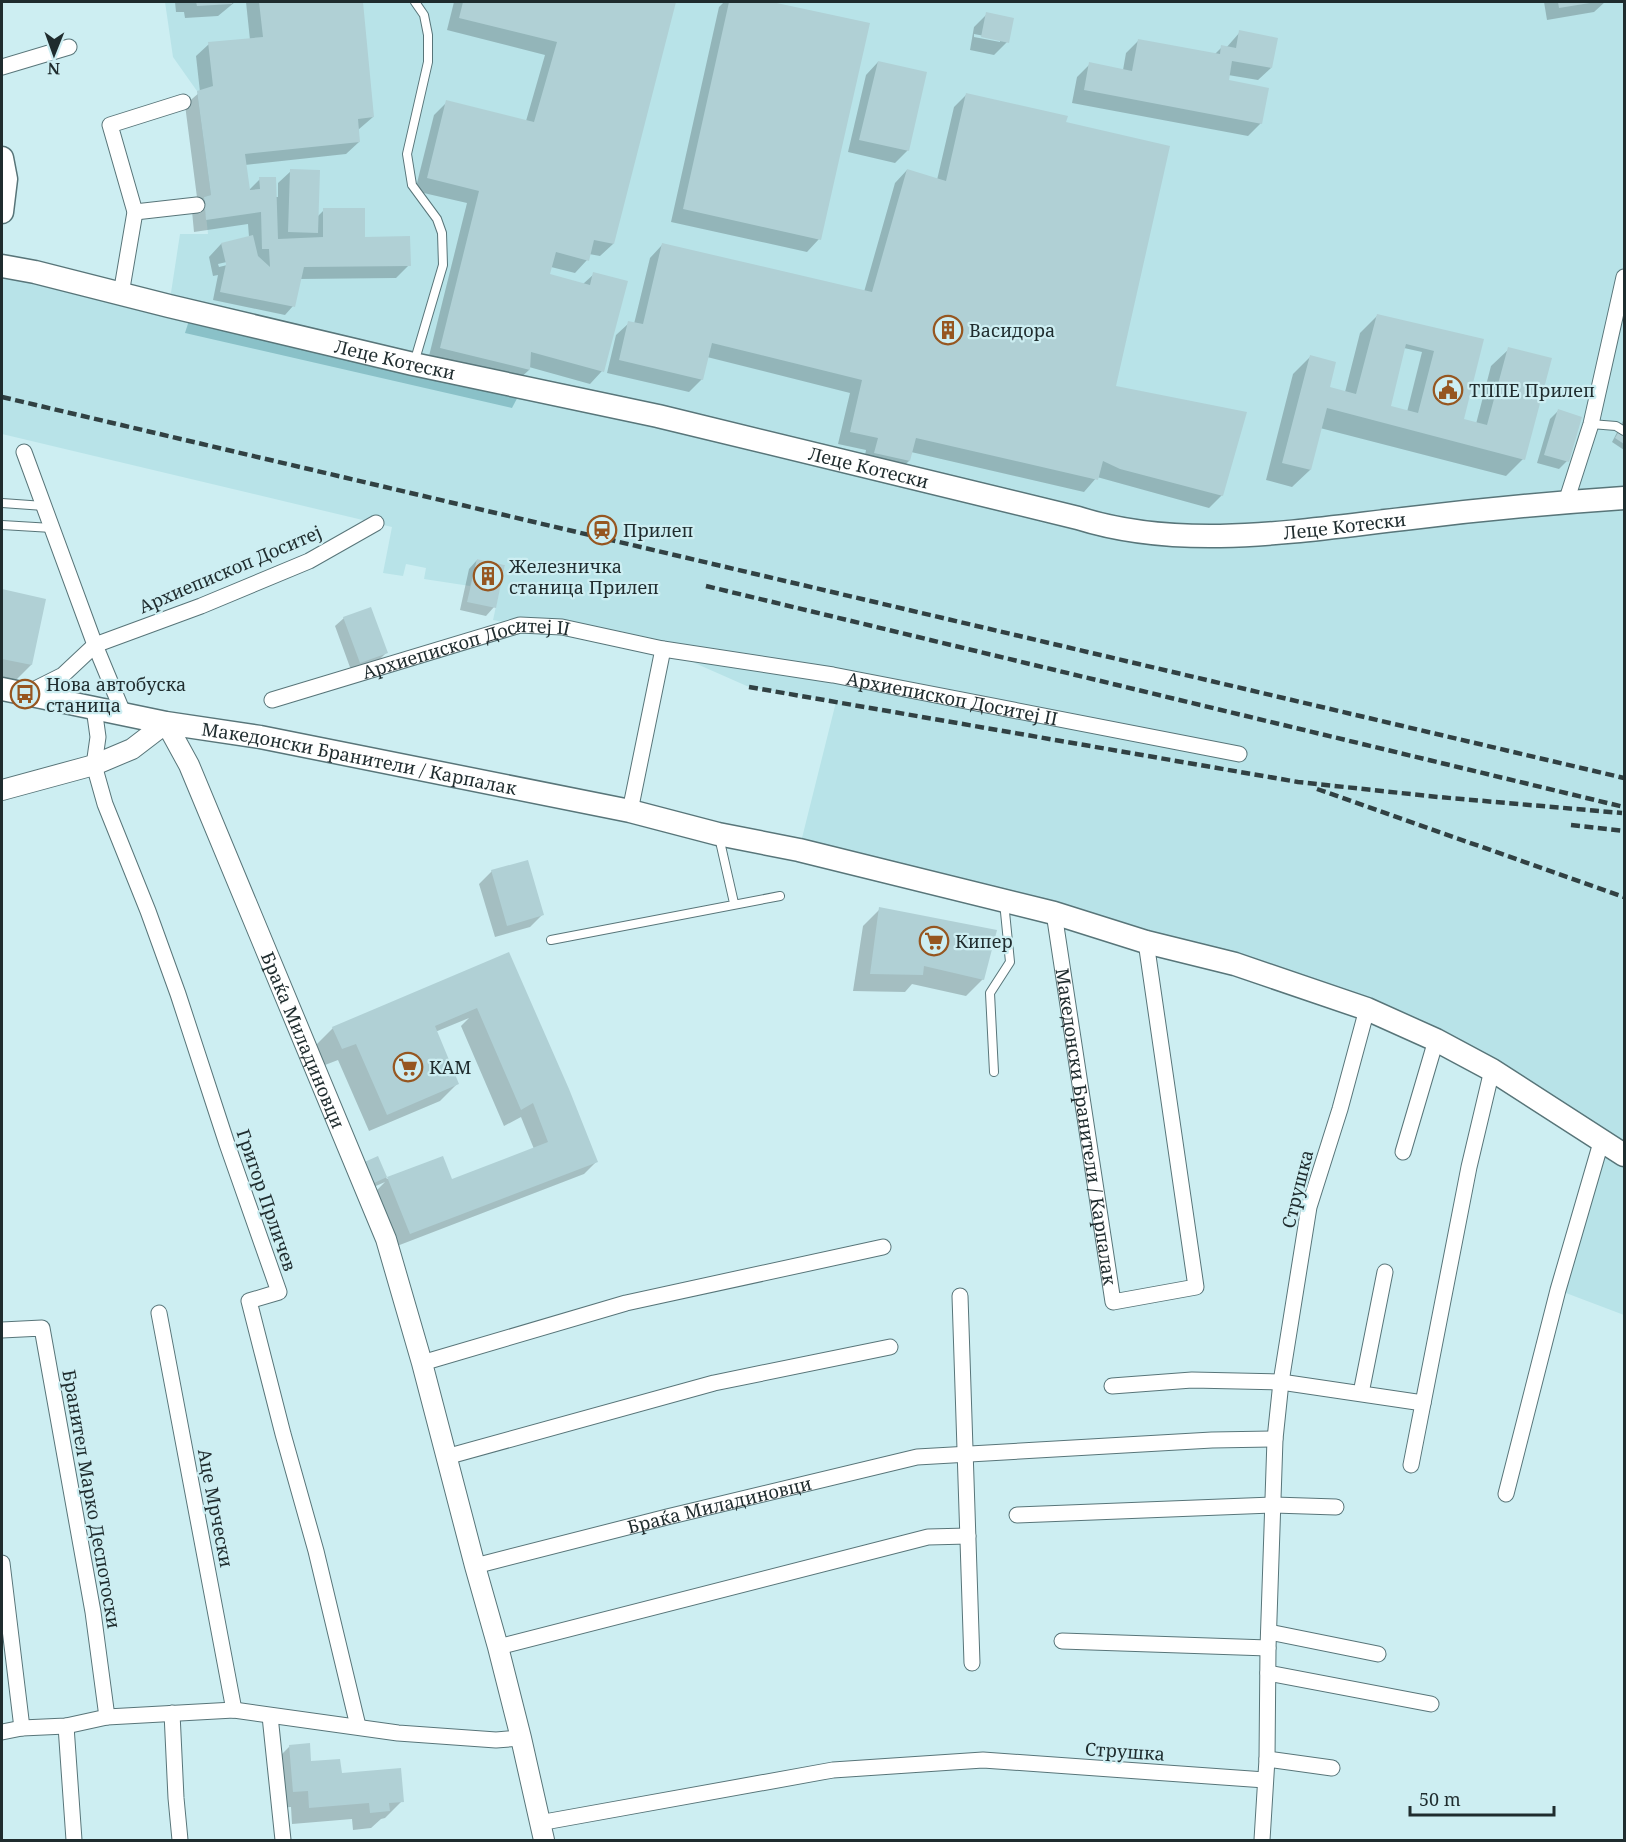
<svg xmlns="http://www.w3.org/2000/svg" width="1626" height="1842" font-family="'Noto Serif',serif">
	<style>
		.built { fill: #b8e3e8 }
		.green { fill: #8ac1c8 }
		.shadow { fill: #0003; fill-rule: evenodd }
		.building { fill: #b0d0d5; fill-rule: evenodd }
		.lines { fill: none; stroke-linecap: round; stroke-linejoin: round }
		.service-casing { stroke: #587579; stroke-width: 10 }
		.minor-casing { stroke: #587579; stroke-width: 17 }
		.tertiary-casing { stroke: #587579; stroke-width: 22 }
		.secondary-casing { stroke: #587579; stroke-width: 25 }
		.service { stroke: #fff; stroke-width: 8 }
		.minor { stroke: #fff; stroke-width: 15 }
		.tertiary { stroke: #fff; stroke-width: 20 }
		.secondary { stroke: #fff; stroke-width: 22 }
		.rail { stroke: #314143; stroke-width: 4.5; stroke-dasharray: 9 4.5; stroke-linecap: butt }
		.labels { text-anchor: middle; dominant-baseline: central; stroke-width: 4.5; stroke-linejoin: round; paint-order: stroke }
		.poi-label { font-size: 18px; fill: #1f2c2e; stroke: #cdeef2; text-anchor: start }
		.street-label { font-size: 18px; fill: #1f2c2e; stroke: #cdeef2 }
	</style>
	<rect width="100%" height="100%" fill="#cdeef2"/>
	<path class="built" d="M 165,2 L 1624,2 L 1624,1315 L 1558,1290 L 1602,1139 L 1367,1009 L 799,850 L 836,702 L 749,687 L 663,649 L 493,620 L 505,565 L 477,559 L 470,586 L 424,579 L 426,568 L 406,564 L 403,576 L 383,573 L 392,527 L 2,434 L 2,266 L 169,306 L 180,234 L 208,234 L 204,197 L 211,195 L 197,91 L 173,57 Z"/>
	<path class="green" d="M 192,311 L 523,387 L 512,408 L 185,333 Z"/>
	<path class="shadow" d="M 175,2 L 235,2 L 218,16 L 185,18 L 184,12 L 176,12 Z
		M 246,2 L 361,2 L 373,117 L 358,130 L 359,142 L 346,154 L 245,165 L 249,190 L 260,179 L 275,197 L 278,197 L 278,183 L 291,171 L 317,217 L 324,210 L 364,238 L 409,265 L 396,278 L 299,279 L 293,306 L 285,315 L 213,300 L 218,275 L 213,276 L 209,257 L 221,244 L 249,237 L 248,224 L 194,232 L 192,211 L 198,205 L 185,105 L 200,92 L 196,56 L 209,44 L 250,40 ZM 244,258 L 244,261 L 219,267 L 218,264 Z
		M 454,2 L 675,2 L 613,244 L 600,256 L 589,254 L 587,260 L 575,273 L 551,267 L 548,275 L 583,284 L 594,274 L 602,371 L 590,384 L 529,367 L 529,370 L 516,382 L 428,360 L 467,203 L 415,191 L 434,115 L 447,102 L 526,121 L 545,55 L 447,30 Z
		M 724,2 L 765,2 L 868,24 L 819,239 L 807,252 L 671,222 L 719,7 Z
		M 1544,2 L 1605,2 L 1594,12 L 1547,20 Z
		M 987,14 L 1007,42 L 994,55 L 970,50 L 974,27 ZM 974,34 L 1000,39 L 1000,42 L 974,37 Z
		M 1240,32 L 1271,68 L 1258,80 L 1228,75 L 1227,81 L 1261,123 L 1248,136 L 1072,103 L 1077,77 L 1090,64 L 1123,70 L 1126,53 L 1139,40 L 1214,55 L 1222,47 L 1226,48 Z
		M 878,62 L 908,150 L 895,163 L 848,152 L 866,75 Z
		M 967,94 L 1064,123 L 1115,387 L 1222,495 L 1209,508 L 1097,477 L 1084,492 L 911,452 L 909,461 L 896,473 L 863,466 L 866,450 L 838,444 L 850,393 L 707,357 L 702,379 L 689,392 L 607,373 L 616,335 L 629,323 L 634,324 L 650,258 L 662,245 L 864,292 L 895,183 L 907,170 L 937,180 L 954,107 Z
		M 1377,316 L 1482,340 L 1462,420 L 1476,424 L 1491,366 L 1509,349 L 1523,459 L 1506,476 L 1320,428 L 1310,470 L 1292,487 L 1266,480 L 1293,374 L 1310,357 L 1328,388 L 1345,392 L 1360,333 ZM 1404,348 L 1422,352 L 1407,412 L 1389,407 Z
		M 1558,411 L 1567,461 L 1559,469 L 1537,463 L 1550,419 Z
		M 1624,419 L 1624,450 L 1612,442 Z
		M 477,560 L 494,607 L 486,616 L 460,610 L 469,569 Z
		M 2,591 L 44,600 L 31,665 L 14,682 L 2,679 Z
		M 344,618 L 386,653 L 378,661 L 351,670 L 335,626 Z
		M 492,871 L 542,915 L 530,927 L 495,937 L 479,884 Z
		M 880,909 L 983,979 L 966,996 L 912,984 L 905,992 L 853,991 L 863,926 Z
		M 508,954 L 596,1162 L 584,1174 L 397,1246 L 376,1191 L 385,1182 L 362,1192 L 377,1158 L 387,1179 L 442,1158 L 451,1181 L 534,1149 L 521,1117 L 504,1126 L 461,1026 L 469,1018 L 435,1032 L 457,1084 L 440,1101 L 369,1131 L 338,1060 L 325,1065 L 316,1045 L 333,1028 Z
		M 290,1746 L 310,1763 L 402,1801 L 385,1818 L 381,1819 L 371,1828 L 353,1830 L 352,1819 L 292,1824 L 291,1807 L 276,1808 L 273,1763 Z"/>
	<path class="building" d="M 196,2 L 232,2 L 232,4 L 197,6 Z
		M 259,2 L 363,2 L 374,117 L 358,119 L 360,142 L 245,154 L 250,190 L 260,189 L 259,177 L 276,177 L 278,239 L 323,237 L 323,208 L 365,208 L 365,237 L 410,236 L 411,266 L 304,267 L 295,307 L 220,292 L 226,264 L 221,243 L 253,235 L 258,256 L 270,267 L 269,249 L 262,249 L 261,212 L 206,220 L 204,197 L 211,195 L 197,91 L 213,86 L 208,42 L 263,37 Z
		M 463,2 L 676,2 L 614,244 L 594,240 L 589,261 L 556,252 L 550,274 L 590,285 L 593,272 L 628,281 L 604,372 L 531,352 L 530,370 L 440,348 L 479,191 L 427,178 L 446,100 L 534,122 L 557,42 L 459,18 Z
		M 729,2 L 772,2 L 870,23 L 821,240 L 683,209 Z
		M 1558,2 L 1590,2 L 1590,3 L 1559,8 Z
		M 986,12 L 1014,18 L 1009,43 L 981,37 Z
		M 1239,30 L 1278,38 L 1272,68 L 1232,61 L 1229,80 L 1269,88 L 1262,124 L 1084,90 L 1089,62 L 1132,71 L 1138,39 L 1220,54 L 1221,45 L 1236,48 Z
		M 878,61 L 927,72 L 909,151 L 859,140 Z
		M 966,93 L 1068,116 L 1066,122 L 1170,146 L 1116,386 L 1247,412 L 1223,496 L 1120,469 L 1103,461 L 1098,480 L 916,438 L 910,461 L 874,453 L 878,438 L 850,432 L 862,380 L 712,343 L 703,380 L 619,360 L 628,321 L 643,324 L 662,243 L 872,292 L 907,169 L 946,181 Z
		M 290,169 L 320,170 L 318,233 L 288,232 Z
		M 1377,314 L 1484,339 L 1464,419 L 1487,425 L 1508,347 L 1552,358 L 1525,460 L 1327,408 L 1311,470 L 1282,463 L 1310,355 L 1336,362 L 1330,387 L 1356,394 ZM 1406,344 L 1434,351 L 1418,413 L 1391,406 Z
		M 1558,409 L 1582,417 L 1569,462 L 1544,455 Z
		M 1624,423 L 1624,444 L 1615,438 Z
		M 477,559 L 505,565 L 496,608 L 467,602 Z
		M 2,589 L 46,599 L 32,665 L 2,659 Z
		M 371,607 L 388,653 L 360,663 L 343,617 Z
		M 528,860 L 544,915 L 507,926 L 491,870 Z
		M 879,907 L 997,930 L 984,980 L 924,966 L 923,975 L 870,974 Z
		M 509,952 L 569,1089 L 598,1162 L 410,1234 L 387,1177 L 443,1156 L 452,1179 L 548,1142 L 533,1103 L 521,1110 L 477,1008 L 435,1026 L 459,1084 L 387,1115 L 356,1044 L 342,1049 L 332,1027 Z
		M 378,1156 L 387,1177 L 370,1185 L 360,1164 Z
		M 310,1743 L 311,1761 L 340,1759 L 342,1773 L 401,1768 L 404,1802 L 389,1803 L 390,1811 L 370,1813 L 369,1803 L 309,1808 L 308,1791 L 293,1792 L 289,1745 Z"/>
	<g class="lines">
		<g class="service-casing">
			<path id="service" d="M 414,363 L 443,265 L 442,233 L 437,219 L 412,185 L 407,154 L 428,62 L 428,35 L 424,15 L 415,2
				M 1591,424 L 1616,426 L 1624,431
				M 2,503 L 44,506
				M 2,525 L 52,528
				M 719,837 L 734,903
				M 551,940 L 780,896
				M 994,1072 L 990,993 L 1010,962 L 1004,902"/>
		</g>
		<g class="minor-casing">
			<g id="minor">
				<path d="M 2,67 L 69,47"/>
				<path d="M 135,212 L 197,205"/>
				<path d="M 121,294 L 135,212 L 110,125 L 183,102"/>
				<path d="M 24,452 L 95,645 L 124,715"/>
				<path d="M 1566,502 L 1591,424 L 1624,277"/>
				<path d="M 25,694 L 63,675 L 95,645 L 201,606 L 309,561 L 376,523"/>
				<path id="s1" d="M 272,700 L 520,625 L 562,627 L 663,649 L 833,675 L 1239,754"/>
				<path d="M 94,708 L 98,737 L 94,765 L 105,804 L 148,911 L 178,994 L 227,1144 L 279,1292 L 249,1301 L 283,1434 L 316,1551 L 358,1726"/>
				<path d="M 630,811 L 663,649"/>
				<path id="s2" d="M 1054,913 L 1113,1302 L 1196,1287 L 1146,942"/>
				<path d="M 1403,1152 L 1436,1040"/>
				<path d="M 960,1296 L 972,1663"/>
				<path d="M 159,1313 L 234,1710"/>
				<path d="M 2,1330 L 42,1328 L 93,1612 L 107,1717"/>
				<path d="M 422,1363 L 626,1303 L 883,1247"/>
				<path d="M 1112,1386 L 1192,1380 L 1281,1382 L 1423,1403"/>
				<path d="M 1361,1393 L 1385,1272"/>
				<path d="M 446,1457 L 714,1383 L 890,1347"/>
				<path d="M 1411,1465 L 1469,1167 L 1492,1070"/>
				<path d="M 1506,1494 L 1558,1290 L 1602,1139"/>
				<path d="M 1017,1515 L 1274,1505 L 1336,1507"/>
				<path d="M 2,1563 L 22,1728"/>
				<path id="s3" d="M 475,1566 L 667,1517 L 917,1457 L 1212,1440 L 1275,1439"/>
				<path d="M 1269,1632 L 1378,1654"/>
				<path d="M 1062,1641 L 1268,1648"/>
				<path d="M 498,1647 L 928,1537 L 968,1536"/>
				<path d="M 1268,1673 L 1431,1704"/>
				<path d="M 172,1713 L 176,1798 L 180,1840"/>
				<path d="M 270,1716 L 283,1840"/>
				<path d="M 66,1726 L 74,1840"/>
				<path d="M 2,1732 L 22,1728 L 66,1726 L 107,1717 L 234,1710 L 398,1733 L 496,1740 L 521,1738"/>
				<path d="M 1267,1759 L 1332,1768"/>
				<path d="M 539,1823 L 833,1770 L 983,1760 L 1265,1780"/>
				<path d="M 1262,1840 L 1267,1759 L 1268,1648 L 1275,1439 L 1281,1382 L 1309,1207 L 1340,1109 L 1367,1009"/>
			</g>
		</g>
		<g class="tertiary-casing">
			<g id="tertiary">
				<path id="s4" d="M 2,790 L 94,765 L 132,749 L 166,723 L 189,765 L 386,1239 L 422,1363 L 475,1566 L 498,1647 L 521,1738 L 544,1840"/>
			</g>
		</g>
		<g class="secondary-casing">
			<g id="secondary">
				<path d="M 2,158 L 6,179 L 2,212"/>
				<path id="s5" d="M 2,266 L 35,272 L 169,306 L 413,364 L 658,416 L 1078,518 C 1182,551 1297,531 1403,519 C 1476,510 1550,503 1624,498"/>
				<path id="s6" d="M 2,689 L 166,723 L 260,737 L 630,811 L 718,834 L 799,850 L 1054,913 L 1146,942 L 1235,964 L 1367,1009 L 1436,1040 L 1492,1070 L 1624,1155"/>
			</g>
		</g>
		<use href="#service" class="service"/>
		<use href="#minor" class="minor"/>
		<use href="#tertiary" class="tertiary"/>
		<use href="#secondary" class="secondary"/>
		<path class="rail" d="M 2,397 L 1624,778
			M 706,586 L 1624,807
			M 749,687 L 1298,782 L 1438,797 L 1622,813
			M 1317,789 L 1624,897
			M 1571,825 L 1624,831"/>
	</g>
	<defs>
		<g id="building-ring" transform="scale(1.5)"><circle r="9.5" fill="#cdeef2" stroke="#965620" stroke-width="1.5"/><path d="M-4-6H4V6H1V3H-1V6H-4ZM-2.5-4.3h1.7v1.8h-1.7ZM.8-4.3h1.7v1.8H.8ZM-2.5-1h1.7V.8h-1.7ZM.8-1h1.7V.8H.8Z" fill="#965620"/></g>
		<g id="civic-ring" transform="scale(1.5)"><circle r="9.5" fill="#cdeef2" stroke="#965620" stroke-width="1.5"/><path d="M-.6-6.5H3V-4.5H.6V-3L4-1V1h2V6H-6V1h2V-1L-.6-3ZM-1.2 2.5V6h2.4V2.5Z" fill="#965620"/></g>
		<g id="station-ring" transform="scale(1.5)"><circle r="9.5" fill="#cdeef2" stroke="#965620" stroke-width="1.5"/><path d="M-3-6H3Q5-6 5-4V2Q5 4 3 4L4.5 6H3L1.5 4h-3L-3 6H-4.5L-3 4Q-5 4-5 2V-4Q-5-6-3-6ZM-3.5-4v3h7v-3ZM-3.5 1v1.5H-2V1ZM2 1v1.5H3.5V1Z" fill="#965620"/></g>
		<g id="bus-ring" transform="scale(1.5)"><circle r="9.5" fill="#cdeef2" stroke="#965620" stroke-width="1.5"/><path d="M-5-6H5V4H4V6H2V4H-2V6H-4V4H-5ZM-3.5-4V0h7V-4ZM-3.5 1.2v1.5H-2V1.2ZM2 1.2v1.5H3.5V1.2Z" fill="#965620"/></g>
		<g id="supermarket-ring" transform="scale(1.5)"><circle r="9.5" fill="#cdeef2" stroke="#965620" stroke-width="1.5"/><path d="M-6-5.5h2.5l.6 2H6L4.5 2H-2.5L-4.4-4H-6ZM-1.5 3.2a1.3 1.3 0 1 0 .1 0ZM3 3.2a1.3 1.3 0 1 0 .1 0Z" fill="#965620"/></g>
	</defs>
	<g fill-rule="evenodd">
		<use href="#building-ring" x="948" y="330"/>
		<use href="#civic-ring" x="1448" y="390"/>
		<use href="#station-ring" x="602" y="530"/>
		<use href="#building-ring" x="488" y="576"/>
		<use href="#bus-ring" x="25" y="694"/>
		<use href="#supermarket-ring" x="934" y="941"/>
		<use href="#supermarket-ring" x="408" y="1067"/>
	</g>
	<g class="labels">
		<g class="poi-label">
			<text x="969" y="330">Васидора</text>
			<text x="1469" y="390">ТППЕ Прилеп</text>
			<text x="623" y="530">Прилеп</text>
			<text x="509" y="566">Железничка<tspan x="509" dy="21">станица Прилеп</tspan></text>
			<text x="46" y="684">Нова автобуска<tspan x="46" dy="21">станица</tspan></text>
			<text x="955" y="941">Кипер</text>
			<text x="429" y="1067">КАМ</text>
		</g>
		<g class="street-label">
			<text stroke="none"><textPath href="#s5" startOffset="404">Леце Котески</textPath></text>
			<text stroke="none"><textPath href="#s5" startOffset="890">Леце Котески</textPath></text>
			<text stroke="none"><textPath href="#s5" startOffset="1374">Леце Котески</textPath></text>
			<text transform="translate(230 569) rotate(-23)">Архиепископ Доситеј</text>
			<text stroke="none"><textPath href="#s1" startOffset="202">Архиепископ Доситеј II</textPath></text>
			<text stroke="none"><textPath href="#s1" startOffset="698">Архиепископ Доситеј II</textPath></text>
			<text stroke="none"><textPath href="#s6" startOffset="364">Македонски Бранители / Карпалак</textPath></text>
			<text stroke="none"><textPath href="#s4" startOffset="525">Браќа Миладиновци</textPath></text>
			<text stroke="none"><textPath href="#s2" startOffset="216">Македонски Бранители / Карпалак</textPath></text>
			<text transform="translate(1297 1189) rotate(-76)">Струшка</text>
			<text transform="translate(267 1200) rotate(71)">Григор Прличев</text>
			<text transform="translate(92 1499) rotate(80)">Бранител Марко Деспотоски</text>
			<text stroke="none"><textPath href="#s3" startOffset="252">Браќа Миладиновци</textPath></text>
			<text transform="translate(216 1508) rotate(79)">Аце Мрчески</text>
			<text transform="translate(1125 1751) rotate(4)">Струшка</text>
		</g>
	</g>
	<rect width="1626" height="1842" fill="none" stroke="#1f2c2e" stroke-width="6"/>
	<g transform="translate(54 54) rotate(181)" stroke="#cdeef2" stroke-width="4.5" paint-order="stroke">
	<path d="M0-4.5L10 22L0 15L-10 22Z" fill="#1f2c2e"/>
	<text y="-9" font-size="16" font-weight="bold" text-anchor="middle" fill="#1f2c2e">N</text>
	</g>
	<path d="M1410 1806v9h144v-9" fill="none" stroke="#1f2c2e" stroke-width="3"/>
	<text x="1419" y="1806" font-size="18" fill="#1f2c2e" stroke="#cdeef2" stroke-width="4.5" paint-order="stroke">50 m</text>
</svg>
